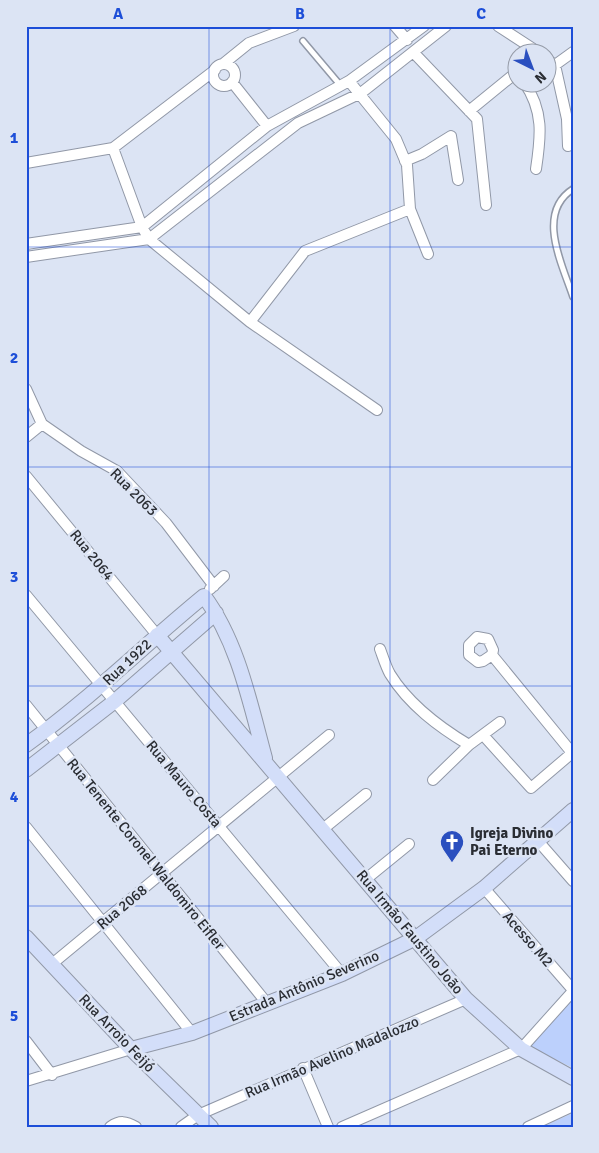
<svg xmlns="http://www.w3.org/2000/svg" width="599" height="1153" font-family="Signika,sans-serif">
	<style>
		.green { fill: #bcd0fc }
		.lines { fill: none; stroke-linecap: round; stroke-linejoin: round }
		.lane-casing { stroke: #9198a7; stroke-width: 8 }
		.street-casing { stroke: #9198a7; stroke-width: 12 }
		.secondary-casing { stroke: #9198a7; stroke-width: 16 }
		.lane { stroke: #fff; stroke-width: 5 }
		.street { stroke: #fff; stroke-width: 10 }
		.secondary { stroke: #d3def9; stroke-width: 14 }
		.grid { fill: none; stroke: #1d4ed8; stroke-width: 1; stroke-opacity: 0.55 }
		.labels { text-anchor: middle; dominant-baseline: central; stroke-width: 5; stroke-linejoin: round; paint-order: stroke }
		.street-label { font-size: 15px; fill: #2a2d33; stroke: #dce4f4 }
		.poi-label { font-size: 15px; font-weight: bold; fill: #2a2d33; stroke: #dce4f4; text-anchor: start }
		.neatline { fill: none; stroke: #1d4ed8; stroke-width: 2 }
		.grid-label { font-size: 16px; text-anchor: middle; font-weight: bold; fill: #1d4ed8 }
	</style>
	<rect width="100%" height="100%" fill="#dce4f4"/>
	<path class="green" d="M 573,997 L 573,1068 L 528,1046 Z
		M 573,1113 L 573,1127 L 542,1127 Z"/>
	<g class="lines">
		<g class="lane-casing">
			<path id="lane" d="M 303,41 L 341,86
				M 573,189 C 535,213 563,266 573,297"/>
		</g>
		<g class="street-casing">
			<path id="street" d="M 395,26 L 407,40
				M 498,26 L 538,52
				M 413,52 L 477,119 L 486,205
				M 546,59 L 555,65 L 573,52
				M 223,64 L 249,43 L 294,26
				M213 75a11 11 0 1 1 22 0a11 11 0 1 1-22 0Z
				M 555,65 L 567,119 L 568,146
				M 349,81 L 396,139 L 407,165 L 410,209 L 428,254
				M 232,82 L 267,126
				M 524,82 C 544,111 541,136 536,169
				M 469,111 L 512,76 L 516,75
				M 113,148 L 142,227 L 149,239 L 250,322 L 377,410
				M 405,161 L 422,154 L 451,136 L 458,180
				M 26,163 L 113,148 L 215,70
				M 26,244 L 142,227 L 267,126 L 349,81 L 424,26
				M 26,257 L 149,239 L 298,123 L 361,93 L 446,26
				M 250,322 L 305,251 L 410,209
				M 26,389 L 42,424 L 81,451 L 117,471 L 166,523 L 214,586
				M 26,437 L 42,424
				M 26,476 L 157,635
				M 210,589 L 224,576
				M 26,595 L 342,974
				M 380,649 C 383,657 386,667 390,674 C 409,705 439,727 469,745
				M 492,655 L 483,661 L 478,662 L 469,655 L 469,645 L 477,637 L 488,639 L 493,650 L 492,655 L 573,754
				M 26,705 L 266,1002
				M 483,735 L 531,788 L 572,753
				M 433,780 L 469,745 L 500,722
				M 26,827 L 192,1033
				M 323,829 L 366,794
				M 538,841 L 573,881
				M 366,879 L 409,844
				M 484,888 L 573,990
				M 52,964 L 329,735
				M 26,1041 L 52,1075
				M 303,1068 L 328,1127
				M 26,1081 L 131,1049
				M 110,1127 C 120,1120 126,1121 136,1127
				M 181,1127 L 198,1115 L 466,999
				M 342,1127 L 521,1049 L 573,991
				M 528,1127 L 573,1106"/>
		</g>
		<g class="secondary-casing">
			<path id="secondary" d="M 157,635 L 466,999 L 521,1049 L 573,1078
				M 26,745 C 89,700 144,645 204,596 C 238,642 250,703 265,758
				M 26,770 L 115,701 L 216,613
				M 26,937 L 131,1049 L 211,1127
				M 131,1049 L 192,1033 L 342,974 L 416,938 L 484,888 L 573,810"/>
		</g>
		<use href="#lane" class="lane"/>
		<use href="#street" class="street"/>
		<use href="#secondary" class="secondary"/>
	</g>
	<path class="grid" d="M 209,26 L 209,1127M 390,26 L 390,1127M 26,247 L 573,247M 26,467 L 573,467M 26,686 L 573,686M 26,906 L 573,906"/>
	<defs>
		<g id="church-pin" transform="scale(1.25)"><path d="M0 17L-7.5 6A9.5 9.5 0 1 1 7.5 6Z" fill="#2a4fbf" stroke="#dce4f4"/><path d="M-1.2-6h2.4v3.5h3.3v2.4h-3.3V6h-2.4V-.1h-3.3v-2.4h3.3Z" fill="#fff"/></g>
	</defs>
	<g fill-rule="evenodd">
		<use href="#church-pin" x="452" y="842"/>
	</g>
	<g class="labels">
		<g class="street-label">
			<text transform="translate(134 492) rotate(45)">Rua 2063</text>
			<text transform="translate(92 555) rotate(51)">Rua 2064</text>
			<text transform="translate(127 662) rotate(-43)">Rua 1922</text>
			<text transform="translate(184 784) rotate(50)">Rua Mauro Costa</text>
			<text transform="translate(146 854) rotate(51)">Rua Tenente Coronel Waldomiro Eifler</text>
			<text transform="translate(122 907) rotate(-40)">Rua 2068</text>
			<text transform="translate(410 932) rotate(50)">Rua Irmão Faustino João</text>
			<text transform="translate(528 939) rotate(49)">Acesso M2</text>
			<text transform="translate(304 986) rotate(-23)">Estrada Antônio Severino</text>
			<text transform="translate(117 1033) rotate(46)">Rua Arroio Feijó</text>
			<text transform="translate(332 1057) rotate(-23)">Rua Irmão Avelino Madalozzo</text>
		</g>
		<g class="poi-label">
			<text x="470" y="833">Igreja Divino<tspan x="470" dy="17">Pai Eterno</tspan></text>
		</g>
	</g>
	<rect width="599" height="1153" fill="none" stroke="#dce4f4" stroke-width="55"/>
	<g transform="translate(532 68) rotate(138)"><circle r="24" fill="#dce4f4" stroke="#959ba7"/>
	<path d="M0-4L9 19L0 12L-9 19Z" fill="#2a4fbf"/>
	<text y="-8" font-size="14" font-weight="bold" text-anchor="middle" fill="#2a2d33">N</text>
	</g>
	<rect x="28" y="28" width="544" height="1098" class="neatline"/>
	<g class="grid-label">
		<text x="118" y="19">A</text>
		<text x="300" y="19">B</text>
		<text x="481" y="19">C</text>
		<text x="14" y="143">1</text>
		<text x="14" y="363">2</text>
		<text x="14" y="582">3</text>
		<text x="14" y="802">4</text>
		<text x="14" y="1021">5</text>
	</g>
</svg>
